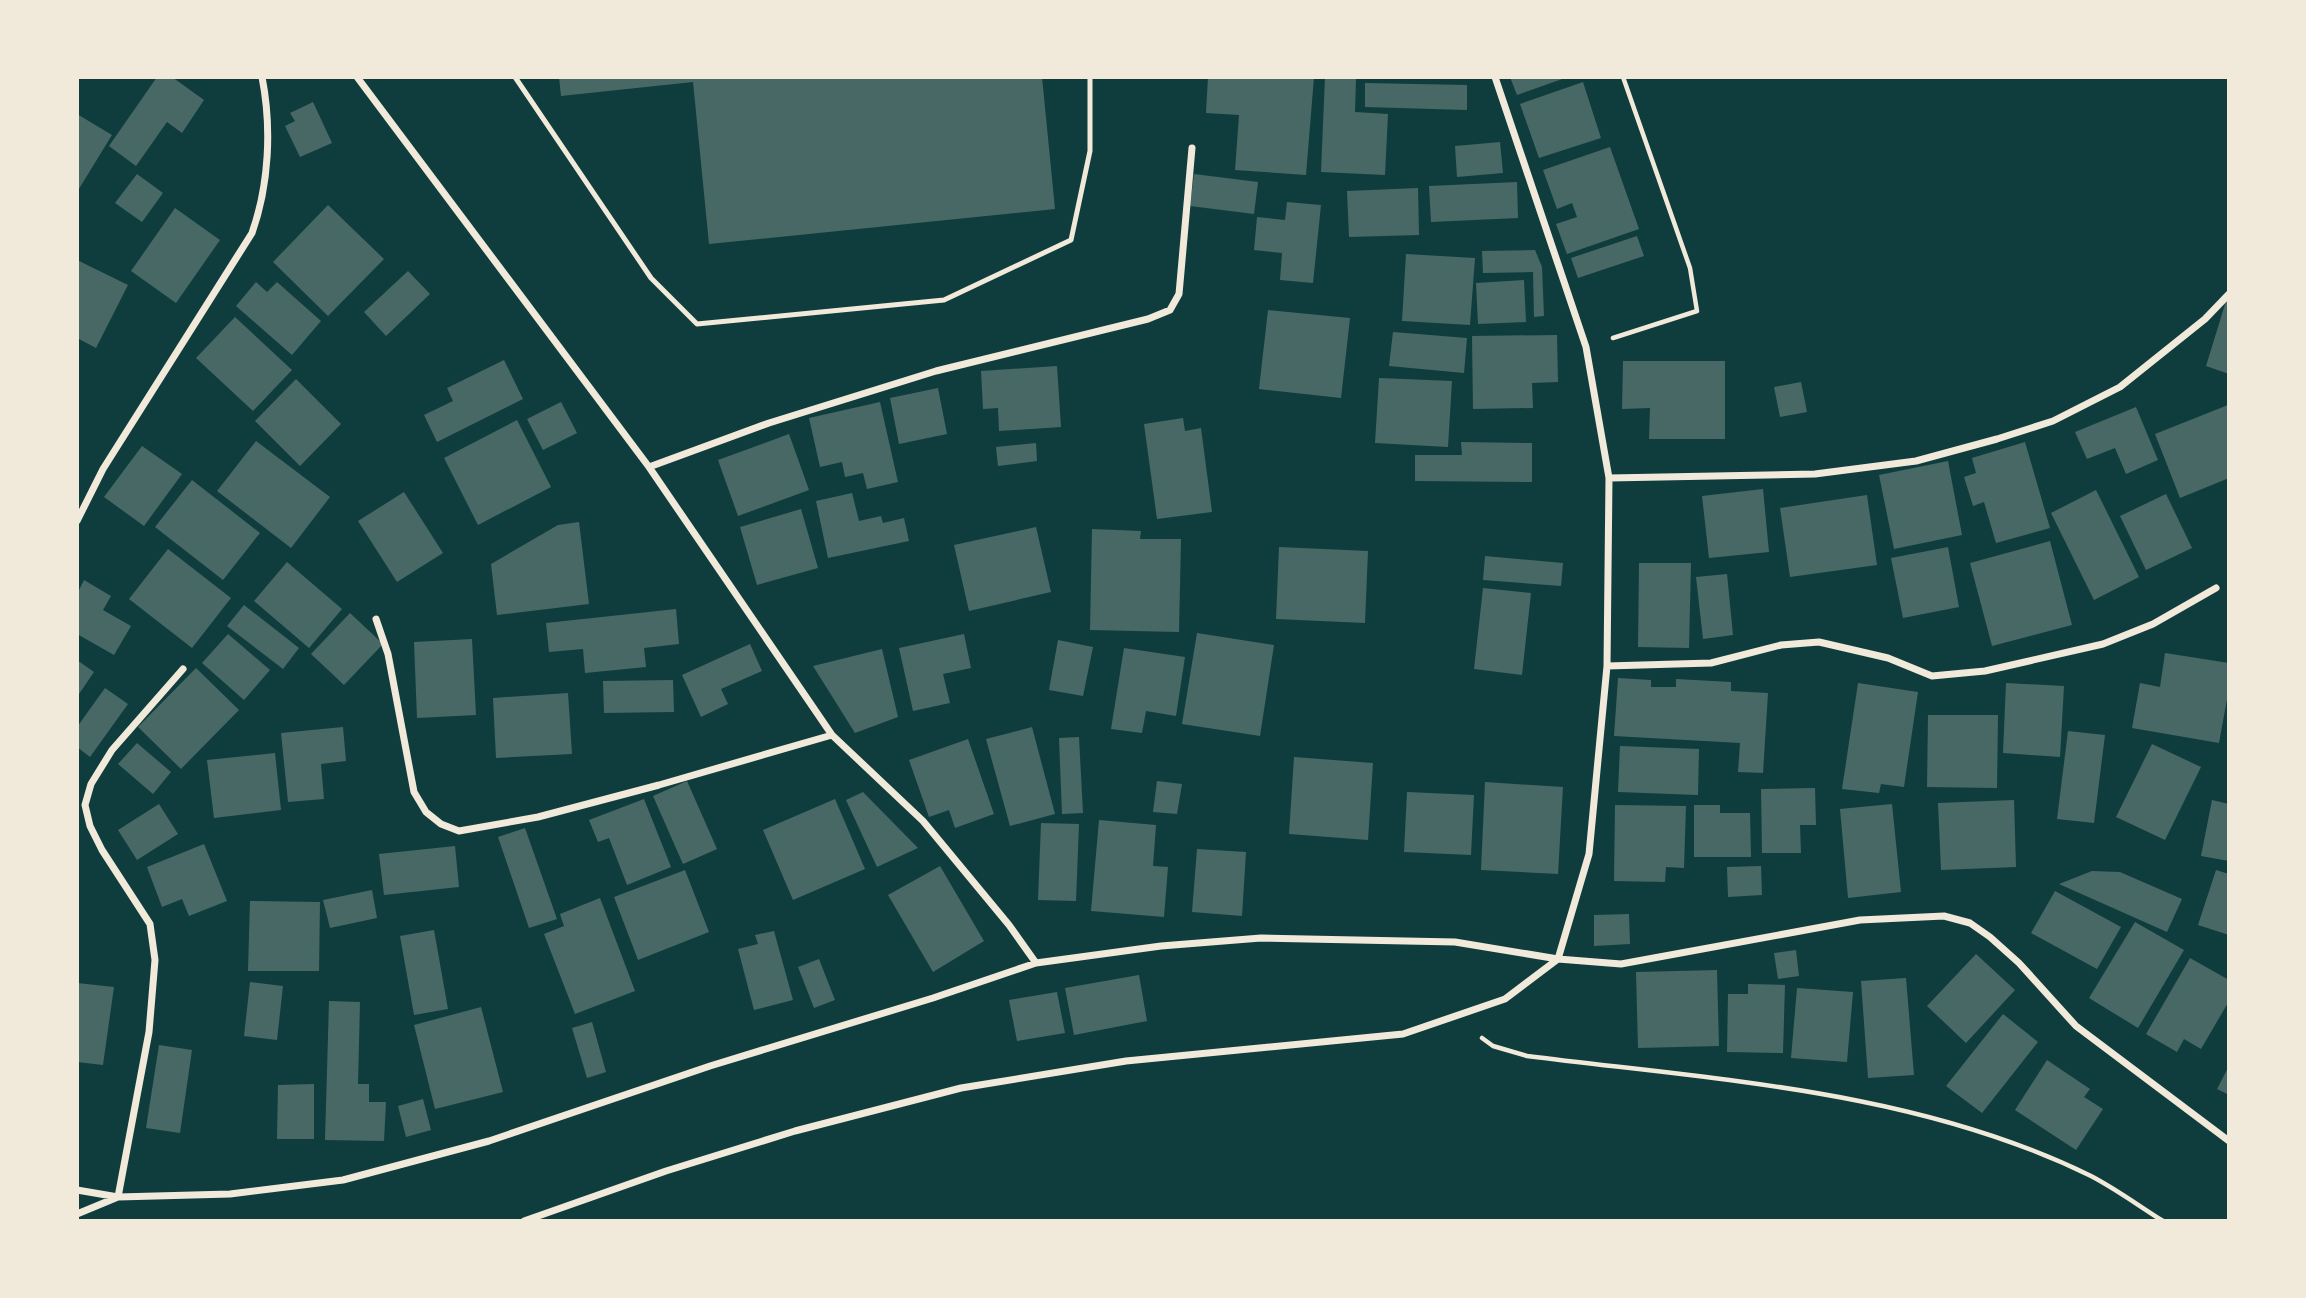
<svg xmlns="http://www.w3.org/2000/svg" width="2306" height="1298" font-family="'Golos Text',sans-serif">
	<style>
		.building { fill: #486865 }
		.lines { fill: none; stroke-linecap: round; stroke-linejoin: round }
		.path { stroke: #f1e9da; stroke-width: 4.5 }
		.service { stroke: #f1e9da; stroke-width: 5 }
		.minor { stroke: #f1e9da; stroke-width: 7 }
	</style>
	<rect width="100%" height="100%" fill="#0f3d3e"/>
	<path class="building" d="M 157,77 L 172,77 L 204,100 L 182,133 L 167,122 L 136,166 L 109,146 Z
		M 559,77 L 1042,77 L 1055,209 L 709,244 L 693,82 L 561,96 Z
		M 1208,77 L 1314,77 L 1306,175 L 1235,170 L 1239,115 L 1206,113 Z
		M 1325,77 L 1356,79 L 1355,112 L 1388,114 L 1385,175 L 1321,172 Z
		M 1510,77 L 1568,77 L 1517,95 Z
		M 1583,82 L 1601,138 L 1539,158 L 1520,104 Z
		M 1365,83 L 1467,85 L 1467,110 L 1365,107 Z
		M 313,102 L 332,143 L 300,157 L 285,126 L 295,121 L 290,113 Z
		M 77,114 L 112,135 L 77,192 Z
		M 1500,142 L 1503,173 L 1457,177 L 1455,146 Z
		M 1610,147 L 1639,229 L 1567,254 L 1556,224 L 1577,217 L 1572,203 L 1557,209 L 1543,170 Z
		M 137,174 L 163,193 L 142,222 L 115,203 Z
		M 1194,174 L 1258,182 L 1254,214 L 1190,206 Z
		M 1517,182 L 1518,218 L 1431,222 L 1429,186 Z
		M 1418,188 L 1419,235 L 1349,237 L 1347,191 Z
		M 1287,202 L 1321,205 L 1313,283 L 1280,280 L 1282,253 L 1254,250 L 1257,217 L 1285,220 Z
		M 328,205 L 384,259 L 328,316 L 273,262 Z
		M 175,208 L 220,240 L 176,303 L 131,271 Z
		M 1637,236 L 1644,256 L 1578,278 L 1571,258 Z
		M 1535,250 L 1542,267 L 1544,316 L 1534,317 L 1533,272 L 1483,273 L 1482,251 Z
		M 1406,254 L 1475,258 L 1470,325 L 1402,321 Z
		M 77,260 L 128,285 L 96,348 L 77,338 Z
		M 408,271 L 430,294 L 386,336 L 364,312 Z
		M 1524,280 L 1526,322 L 1478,324 L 1476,283 Z
		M 256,282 L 267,292 L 277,282 L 321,321 L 292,355 L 236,306 Z
		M 2226,301 L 2229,302 L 2229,374 L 2206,366 Z
		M 1268,310 L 1350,318 L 1341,398 L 1259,389 Z
		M 235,317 L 292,370 L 253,411 L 196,358 Z
		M 1393,332 L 1467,338 L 1464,373 L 1389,366 Z
		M 1557,335 L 1558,382 L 1532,383 L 1533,408 L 1473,409 L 1472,336 Z
		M 504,360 L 523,399 L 437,442 L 424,415 L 453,401 L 447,388 Z
		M 1623,361 L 1725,361 L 1725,439 L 1649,439 L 1650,408 L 1622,409 Z
		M 1057,366 L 1061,427 L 999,431 L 998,408 L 983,409 L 981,371 Z
		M 1379,378 L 1452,381 L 1448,447 L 1375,443 Z
		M 296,379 L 341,424 L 300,466 L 255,421 Z
		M 1801,382 L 1807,412 L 1780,417 L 1774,387 Z
		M 938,388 L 947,434 L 899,444 L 890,398 Z
		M 561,402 L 577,433 L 543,450 L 527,419 Z
		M 880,402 L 898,482 L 867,489 L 863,473 L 845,477 L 842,462 L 820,467 L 809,418 Z
		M 2228,405 L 2229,478 L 2180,498 L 2155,434 Z
		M 2136,407 L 2158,460 L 2126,474 L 2115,448 L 2087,459 L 2075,432 Z
		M 1183,418 L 1185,431 L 1201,428 L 1212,512 L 1157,519 L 1144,424 Z
		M 517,420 L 551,487 L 478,525 L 444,458 Z
		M 789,434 L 809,490 L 738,516 L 718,460 Z
		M 256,441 L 330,497 L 291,548 L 217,491 Z
		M 1461,442 L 1532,443 L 1532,482 L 1415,481 L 1415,455 L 1462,455 Z
		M 2025,442 L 2050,528 L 1996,543 L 1984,502 L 1973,506 L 1964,477 L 1976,473 L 1972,458 Z
		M 1036,443 L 1037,461 L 998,466 L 996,447 Z
		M 142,446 L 182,474 L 144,526 L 104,497 Z
		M 1948,461 L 1962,535 L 1894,549 L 1879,475 Z
		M 192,480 L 260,533 L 223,580 L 155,527 Z
		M 1763,489 L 1769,552 L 1709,558 L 1702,496 Z
		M 2096,490 L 2139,577 L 2094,600 L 2051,513 Z
		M 404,492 L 443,553 L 397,582 L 358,521 Z
		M 852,493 L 859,521 L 881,516 L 883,523 L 904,518 L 909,541 L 828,558 L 816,501 Z
		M 2166,494 L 2192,548 L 2146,570 L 2120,516 Z
		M 1867,495 L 1877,565 L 1790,577 L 1780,508 Z
		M 801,509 L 818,568 L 757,585 L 740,527 Z
		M 579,522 L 589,604 L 497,615 L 491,564 L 558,525 Z
		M 1036,527 L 1051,592 L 969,611 L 954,545 Z
		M 1092,529 L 1141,531 L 1140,539 L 1181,539 L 1179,632 L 1090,630 Z
		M 2050,541 L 2072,625 L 1992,646 L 1970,563 Z
		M 1279,547 L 1368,551 L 1365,623 L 1276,619 Z
		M 1948,547 L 1959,607 L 1903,618 L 1891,558 Z
		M 168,549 L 231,598 L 192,648 L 129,599 Z
		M 1485,556 L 1563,563 L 1561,586 L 1483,580 Z
		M 287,562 L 342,609 L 309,648 L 254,601 Z
		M 1639,563 L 1691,563 L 1689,648 L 1638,647 Z
		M 1727,574 L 1733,635 L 1703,639 L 1696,577 Z
		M 84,580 L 111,596 L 103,610 L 131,626 L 114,655 L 77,634 L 77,594 Z
		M 1483,588 L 1531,593 L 1522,675 L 1474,669 Z
		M 244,605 L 299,648 L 283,669 L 227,626 Z
		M 676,609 L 679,644 L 644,648 L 646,667 L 585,673 L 583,649 L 549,652 L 546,623 Z
		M 350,613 L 383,644 L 344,685 L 311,654 Z
		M 1197,633 L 1274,645 L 1260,736 L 1182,724 Z
		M 228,634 L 270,670 L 244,700 L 202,663 Z
		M 964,634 L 971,668 L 943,674 L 950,703 L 913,711 L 899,648 Z
		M 472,639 L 476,715 L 417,718 L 414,642 Z
		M 1058,640 L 1093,647 L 1083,696 L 1049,690 Z
		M 750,644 L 762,671 L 721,689 L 728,704 L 701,717 L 682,675 Z
		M 1124,648 L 1185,657 L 1176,716 L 1146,711 L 1142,733 L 1111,729 Z
		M 882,649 L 898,717 L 855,733 L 813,666 Z
		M 2165,653 L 2229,663 L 2229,688 L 2219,743 L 2132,728 L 2140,683 L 2160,687 Z
		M 77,660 L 94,672 L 77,697 Z
		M 196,668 L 239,710 L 181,769 L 138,727 Z
		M 1618,678 L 1651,680 L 1651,687 L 1676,687 L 1676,679 L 1731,682 L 1731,691 L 1768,693 L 1763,773 L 1738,772 L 1740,743 L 1614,736 Z
		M 673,680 L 674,712 L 604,713 L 603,681 Z
		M 1858,683 L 1918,692 L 1904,787 L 1881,784 L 1879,793 L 1842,789 Z
		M 2006,683 L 2064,686 L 2060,757 L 2003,753 Z
		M 105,688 L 128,704 L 90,757 L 77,747 L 77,727 Z
		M 568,693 L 572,754 L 496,758 L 493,698 Z
		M 1928,715 L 1998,715 L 1997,788 L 1927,787 Z
		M 343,727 L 346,761 L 321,764 L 324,799 L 288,802 L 281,733 Z
		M 1032,727 L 1055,814 L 1010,826 L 986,739 Z
		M 2068,731 L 2105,735 L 2094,823 L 2057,819 Z
		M 1079,737 L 1083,813 L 1062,814 L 1059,738 Z
		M 968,739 L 994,814 L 955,828 L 949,810 L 929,817 L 909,760 Z
		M 137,743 L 171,772 L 153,794 L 118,764 Z
		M 2152,744 L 2201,767 L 2165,840 L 2116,817 Z
		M 1620,746 L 1699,749 L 1698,795 L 1618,792 Z
		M 275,753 L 281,810 L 214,818 L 207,760 Z
		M 1294,757 L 1373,763 L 1368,840 L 1289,834 Z
		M 687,781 L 717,849 L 683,864 L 653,796 Z
		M 1157,781 L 1182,784 L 1177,814 L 1153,812 Z
		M 1485,782 L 1563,787 L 1558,874 L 1481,870 Z
		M 1815,788 L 1816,825 L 1800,825 L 1801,853 L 1762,853 L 1761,789 Z
		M 863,792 L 918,848 L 877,867 L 846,800 Z
		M 1407,792 L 1474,795 L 1471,855 L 1404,852 Z
		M 644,799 L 671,867 L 627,885 L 609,838 L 598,842 L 589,820 Z
		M 835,799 L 865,869 L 793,900 L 763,830 Z
		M 2014,800 L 2016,867 L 1941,870 L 1938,803 Z
		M 2212,800 L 2229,804 L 2229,861 L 2201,856 Z
		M 159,804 L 178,834 L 137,860 L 118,830 Z
		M 1892,804 L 1901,892 L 1848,898 L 1840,809 Z
		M 1615,805 L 1686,806 L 1684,868 L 1666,867 L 1665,882 L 1614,881 Z
		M 1694,805 L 1720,805 L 1720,813 L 1750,813 L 1751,857 L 1694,857 Z
		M 1099,820 L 1156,825 L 1153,866 L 1168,867 L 1164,917 L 1091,911 Z
		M 1041,823 L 1079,824 L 1076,901 L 1038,900 Z
		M 525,828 L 557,919 L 529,928 L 498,837 Z
		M 204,844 L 227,901 L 189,916 L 182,899 L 162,907 L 147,867 Z
		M 455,846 L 459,887 L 384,895 L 379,854 Z
		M 1197,849 L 1246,852 L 1242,916 L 1192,912 Z
		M 940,866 L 984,941 L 933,972 L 888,895 Z
		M 1761,866 L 1762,895 L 1728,897 L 1727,867 Z
		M 685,870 L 709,932 L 638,960 L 614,897 Z
		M 2216,870 L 2229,874 L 2229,935 L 2198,925 Z
		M 2092,871 L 2120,872 L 2182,899 L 2167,932 L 2059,884 Z
		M 372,890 L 377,918 L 330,928 L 323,900 Z
		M 2055,891 L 2121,927 L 2097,969 L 2031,933 Z
		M 600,898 L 635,991 L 575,1014 L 544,934 L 564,926 L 560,914 Z
		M 250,901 L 320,902 L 319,971 L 248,971 Z
		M 1629,914 L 1630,944 L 1594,946 L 1594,915 Z
		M 2135,922 L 2184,950 L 2138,1028 L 2089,998 Z
		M 434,930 L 448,1009 L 414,1015 L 400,936 Z
		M 774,931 L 793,1000 L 754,1010 L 738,949 L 758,944 L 755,935 Z
		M 1796,950 L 1799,976 L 1778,979 L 1774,953 Z
		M 1976,954 L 2015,990 L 1966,1043 L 1927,1006 Z
		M 2190,958 L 2229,980 L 2229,1001 L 2201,1049 L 2184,1039 L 2177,1052 L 2146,1034 Z
		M 819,959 L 835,1000 L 814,1008 L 798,967 Z
		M 1717,970 L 1719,1046 L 1638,1048 L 1636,972 Z
		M 1139,975 L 1147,1021 L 1074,1035 L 1065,988 Z
		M 1906,978 L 1914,1075 L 1868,1078 L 1861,981 Z
		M 250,982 L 283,986 L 277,1040 L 244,1036 Z
		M 77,983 L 114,987 L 103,1065 L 77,1062 Z
		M 1748,984 L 1785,985 L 1783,1053 L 1727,1052 L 1728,994 L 1748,994 Z
		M 1797,988 L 1853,992 L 1847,1062 L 1791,1058 Z
		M 1057,992 L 1065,1033 L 1017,1041 L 1009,1000 Z
		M 329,1001 L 360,1002 L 358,1084 L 369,1084 L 369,1102 L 386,1102 L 384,1141 L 325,1140 Z
		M 481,1007 L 503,1092 L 435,1109 L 414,1025 Z
		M 2003,1014 L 2038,1042 L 1982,1113 L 1946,1086 Z
		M 592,1022 L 606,1072 L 587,1078 L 572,1028 Z
		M 159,1045 L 192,1050 L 180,1133 L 146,1128 Z
		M 2047,1060 L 2090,1089 L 2084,1097 L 2103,1109 L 2076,1150 L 2015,1110 Z
		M 2229,1066 L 2229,1095 L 2217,1089 Z
		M 314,1084 L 314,1139 L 277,1139 L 278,1085 Z
		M 423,1099 L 431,1130 L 406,1137 L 398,1106 Z"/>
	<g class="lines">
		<path class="path" d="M 1613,338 L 1697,311 L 1690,268 L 1623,77
			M 1482,1038 L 1493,1046 L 1527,1056 C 1717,1080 1916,1090 2091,1176 C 2116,1189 2139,1206 2163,1221"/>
		<path class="service" d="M 515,77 L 651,278 L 697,324 L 944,300 L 1071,240 L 1090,151 L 1090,77"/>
		<path class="minor" d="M 357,77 L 649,467 L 832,735 L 923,821 L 1009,925 L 1036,963
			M 649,467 L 769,423 L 936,371 L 1148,319 L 1170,310 L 1179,294 L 1192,148
			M 1609,478 L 1815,474 L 1916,461 L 1997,439 L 2053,421 L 2120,387 L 2205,319 L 2229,294
			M 77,521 L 103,469 L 252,233 C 269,185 272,128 262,77
			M 376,619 L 388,654 L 414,792 L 426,812 L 441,824 L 459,831 L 538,817 L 659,785 L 832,735
			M 1607,666 L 1711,663 L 1781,645 L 1819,642 L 1888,658 L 1932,676 L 1985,671 L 2103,644 L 2153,624 L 2216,588
			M 77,1190 L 118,1197 L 230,1194 L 343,1180 L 489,1141 L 710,1066 L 933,998 L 1036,963 L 1161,946 L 1261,938 L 1455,942 L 1558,959 L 1621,964 L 1860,920 L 1944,916 L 1970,923 L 1990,937 L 2019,963 L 2076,1026 L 2229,1141
			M 77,1214 L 118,1197 L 149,1032 L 155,960 L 150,924 L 102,850 L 90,826 L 85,805 L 91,784 L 112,750 L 183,669
			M 524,1221 L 666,1171 L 795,1131 L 961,1088 L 1126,1061 L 1403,1034 L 1505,999 L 1558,959 L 1589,854 L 1607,666 L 1609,478 L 1586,347 L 1495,77"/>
	</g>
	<rect width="2306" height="1298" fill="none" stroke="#f1e9da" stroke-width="158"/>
</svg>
